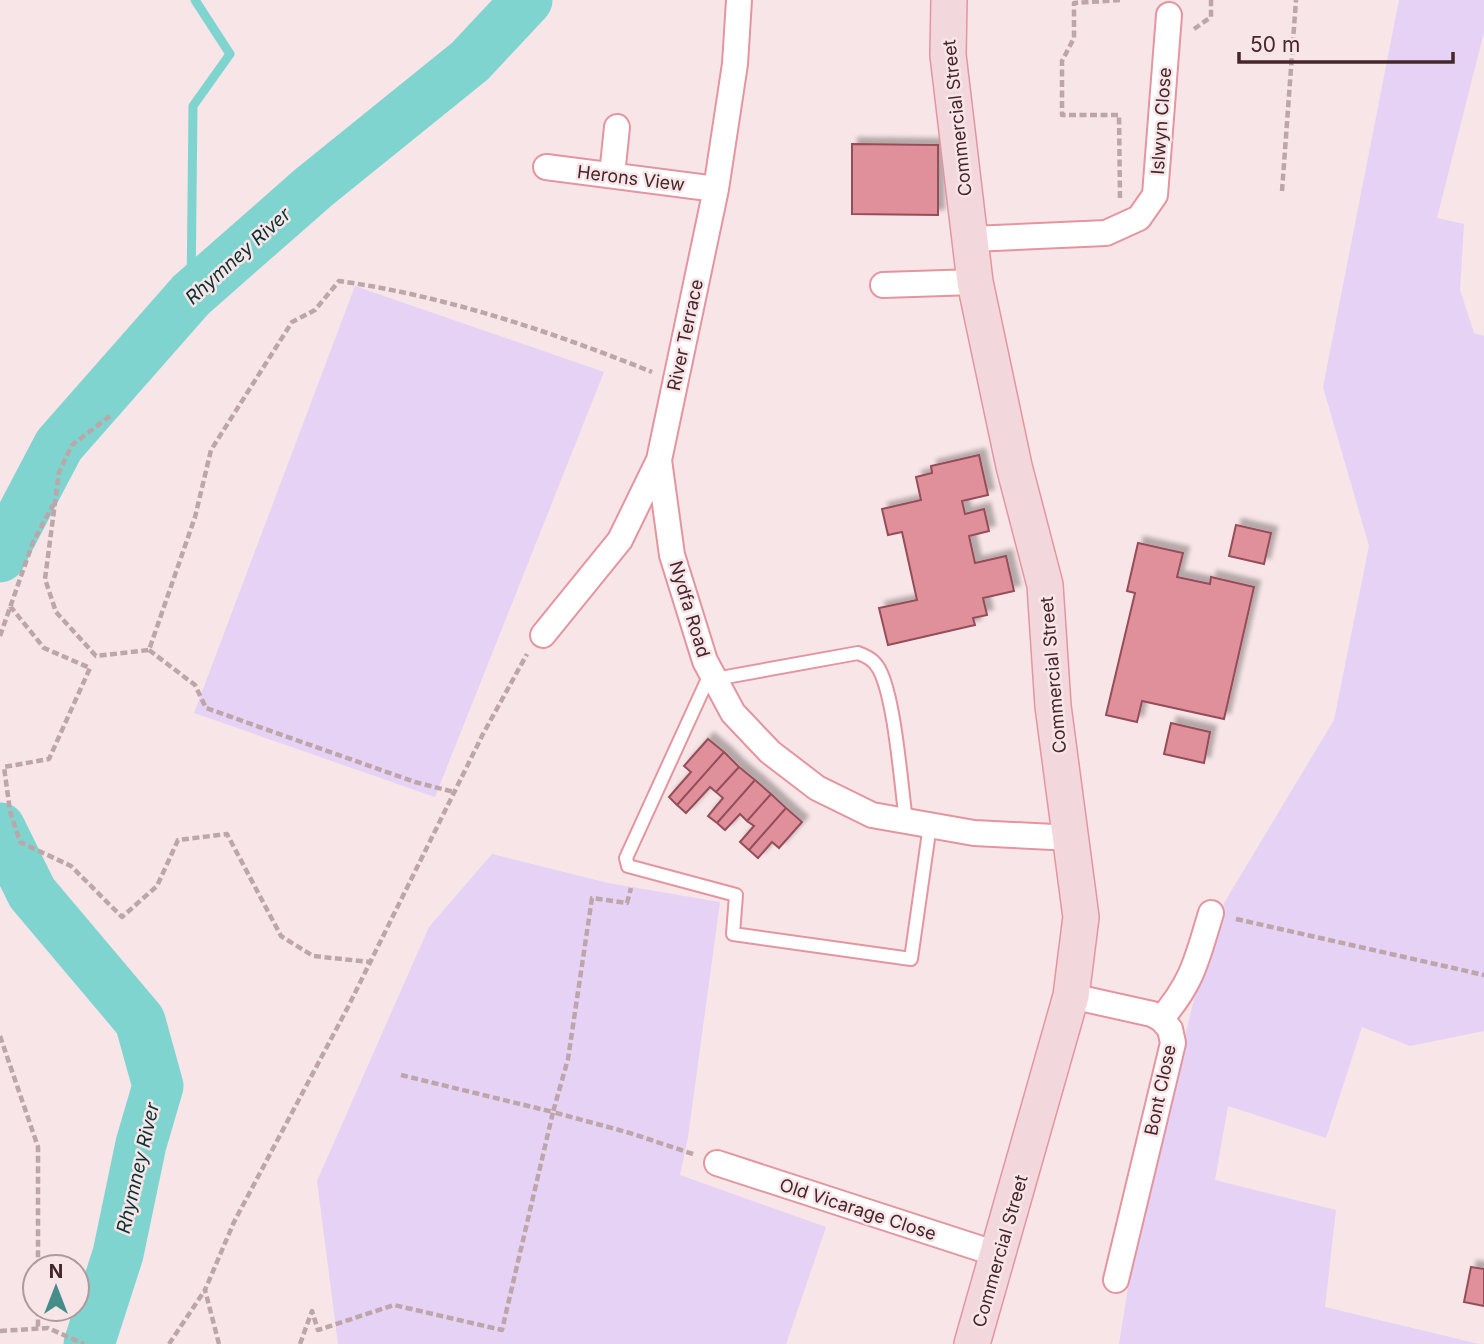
<svg xmlns="http://www.w3.org/2000/svg" width="1484" height="1344" font-family="Inter,sans-serif">
	<style>
		.green { fill: #e6d2f5 }
		.lines { fill: none; stroke-linecap: round; stroke-linejoin: round }
		.stream { stroke: #7fd4cf; stroke-width: 9 }
		.river { stroke: #7fd4cf; stroke-width: 51 }
		.building { fill: #e0909b; stroke: #954d59; stroke-width: 2; filter: url(#shadow) }
		.lane-casing { stroke: #e4959f; stroke-width: 16 }
		.street-casing { stroke: #e4959f; stroke-width: 28 }
		.secondary-casing { stroke: #e4959f; stroke-width: 38 }
		.path { stroke: #bda6a9; stroke-width: 4.5; stroke-dasharray: 7 3.5; stroke-linecap: butt }
		.lane { stroke: #fff; stroke-width: 12 }
		.street { stroke: #fff; stroke-width: 24 }
		.secondary { stroke: #f2d8dc; stroke-width: 35 }
		.labels { text-anchor: middle; dominant-baseline: central; stroke-width: 5; stroke-linejoin: round; paint-order: stroke }
		.street-label { font-size: 18px; fill: #46262b; stroke: #f7e5e7 }
		.water-label { font-size: 19px; font-style: italic; fill: #093332; stroke: #f7e5e7 }
	</style>
	<defs>
		<filter id="shadow"><feDropShadow dx="6" dy="-6" stdDeviation="2" flood-color="#0004"/></filter>
	</defs>
	<rect width="100%" height="100%" fill="#f7e5e7"/>
	<path class="green" d="M 1399,0 L 1484,0 L 1484,32 L 1437,218 L 1464,224 L 1460,290 L 1474,333 L 1484,336 L 1484,1031 L 1410,1046 L 1362,1027 L 1326,1138 L 1228,1106 L 1215,1180 L 1336,1210 L 1325,1307 L 1479,1344 L 1119,1344 L 1135,1244 L 1194,999 L 1224,903 L 1334,720 L 1369,546 L 1323,387 Z
		M 355,286 L 604,372 L 435,797 L 194,713 Z
		M 492,854 L 608,883 L 720,902 L 688,1137 L 680,1175 L 826,1227 L 786,1344 L 338,1344 L 317,1181 L 429,927 Z"/>
	<g class="lines">
		<path class="stream" d="M 191,295 L 193,106 L 230,54 L 195,0"/>
		<path class="river" d="M 0,557 L 59,445 L 191,295 L 314,187 L 470,61 L 527,0
			M 0,828 L 32,893 L 140,1021 L 158,1086 L 141,1144 L 118,1254 L 89,1344"/>
	</g>
	<path class="building" d="M 852,144 L 938,145 L 938,215 L 852,214 Z
		M 979,455 L 988,495 L 962,501 L 965,514 L 984,509 L 989,531 L 969,536 L 975,563 L 1006,556 L 1014,591 L 983,598 L 987,615 L 973,618 L 975,625 L 888,645 L 879,608 L 917,600 L 902,532 L 888,535 L 882,509 L 921,500 L 916,477 L 932,473 L 931,466 Z
		M 1236,525 L 1271,533 L 1264,564 L 1229,556 Z
		M 1138,543 L 1183,553 L 1177,577 L 1210,584 L 1211,577 L 1254,587 L 1224,719 L 1142,701 L 1137,722 L 1106,715 L 1135,593 L 1127,591 Z
		M 1171,723 L 1210,732 L 1204,763 L 1164,754 Z
		M 708,739 L 724,752 L 677,805 L 669,797 L 691,772 L 684,766 Z
		M 724,752 L 739,767 L 716,792 L 710,787 L 686,813 L 677,805 Z
		M 739,767 L 755,780 L 717,823 L 708,816 L 723,798 L 716,792 Z
		M 755,780 L 771,794 L 747,821 L 740,814 L 725,830 L 717,823 Z
		M 771,794 L 786,808 L 749,850 L 740,842 L 754,826 L 747,821 Z
		M 786,808 L 802,822 L 779,848 L 772,842 L 758,858 L 749,850 Z
		M 1471,1267 L 1484,1269 L 1484,1306 L 1464,1302 Z"/>
	<g class="lines">
		<g class="lane-casing">
			<path id="lane" d="M 711,672 L 626,858 L 628,866 L 736,895 L 733,934 L 911,959 L 930,825
				M 715,679 L 858,653 C 868,657 874,660 879,669 C 895,698 901,785 906,821"/>
		</g>
		<g class="street-casing">
			<path id="street" d="M 546,167 L 716,189
				M 612,175 L 617,127
				M 971,239 L 1106,233 L 1139,218 L 1155,195 L 1169,15
				M 883,285 L 975,282
				M 659,460 L 672,555 L 705,661 L 733,713 L 770,752 L 817,788 L 872,815 L 974,833 L 1073,838
				M 543,635 L 620,540 L 659,460 L 716,189 L 735,64 L 739,0
				M 1071,996 L 1152,1014 L 1161,1019
				M 717,1163 L 1000,1255
				M 1116,1280 L 1173,1043 L 1170,1029 L 1161,1019 C 1193,982 1197,959 1211,913"/>
		</g>
		<g class="secondary-casing">
			<path id="secondary" d="M 949,0 L 948,55 L 975,282 L 1014,466 L 1045,585 L 1053,706 L 1081,917 L 1071,996 L 972,1344"/>
		</g>
		<path class="path" d="M 1194,29 L 1211,17 L 1211,0
			M 1282,191 L 1296,0
			M 1120,198 L 1119,115 L 1062,115 L 1062,61 L 1074,38 L 1074,3 L 1122,0
			M 110,416 L 72,445 L 59,472 L 45,579 L 56,612 L 96,656 L 149,650 L 195,517 L 211,450 L 292,322 L 315,310 L 339,281 C 446,296 552,332 652,372
			M 10,606 L 44,648 L 90,668 L 49,759 L 4,767 L 10,811 L 20,842 L 71,866 L 122,917 L 157,886 L 178,840 L 227,834 L 281,936 L 313,956 L 370,962
			M 0,636 L 33,542 L 53,505
			M 149,650 L 195,685 L 206,708 L 415,782 L 454,792
			M 1236,919 L 1484,975
			M 0,1036 L 38,1147 L 38,1267
			M 401,1075 L 553,1112 L 568,1059 L 592,898 L 627,903 L 631,888
			M 38,1309 L 38,1329
			M 0,1331 L 48,1328 L 84,1344
			M 169,1344 L 205,1290
			M 219,1344 L 205,1290 L 234,1222 L 348,1007 L 483,734 L 527,654
			M 300,1344 L 312,1311 L 318,1330 L 394,1305 L 502,1330 L 553,1112 L 630,1133 L 693,1154"/>
		<use href="#lane" class="lane"/>
		<use href="#street" class="street"/>
		<use href="#secondary" class="secondary"/>
	</g>
	<g class="labels">
		<g class="street-label">
			<text transform="translate(957 118) rotate(-96)">Commercial Street</text>
			<text transform="translate(1161 121) rotate(-86)">Islwyn Close</text>
			<text transform="translate(631 178) rotate(7)">Herons View</text>
			<text transform="translate(685 335) rotate(-78)">River Terrace</text>
			<text transform="translate(690 609) rotate(73)">Nydfa Road</text>
			<text transform="translate(1053 675) rotate(-95)">Commercial Street</text>
			<text transform="translate(1160 1090) rotate(-78)">Bont Close</text>
			<text transform="translate(858 1209) rotate(18)">Old Vicarage Close</text>
			<text transform="translate(1000 1251) rotate(-74)">Commercial Street</text>
		</g>
		<g class="water-label">
			<text transform="translate(238 256) rotate(-42)">Rhymney River</text>
			<text transform="translate(138 1168) rotate(-77)">Rhymney River</text>
		</g>
	</g>
	<g transform="translate(56 1288)"><circle r="33" fill="#f7e5e7" stroke="#b0999c" stroke-width="2"/>
	<path d="M0-5L12 26L0 18L-12 26Z" fill="#468d89"/>
	<text y="-10" font-size="19" font-weight="bold" text-anchor="middle" fill="#46262b">N</text>
	</g>
	<path d="M1239 52v10h214v-10" fill="none" stroke="#46262b" stroke-width="3.5"/>
	<text x="1250" y="52" font-size="21" fill="#46262b" stroke="#f7e5e7" stroke-width="5" paint-order="stroke">50 m</text>
</svg>
